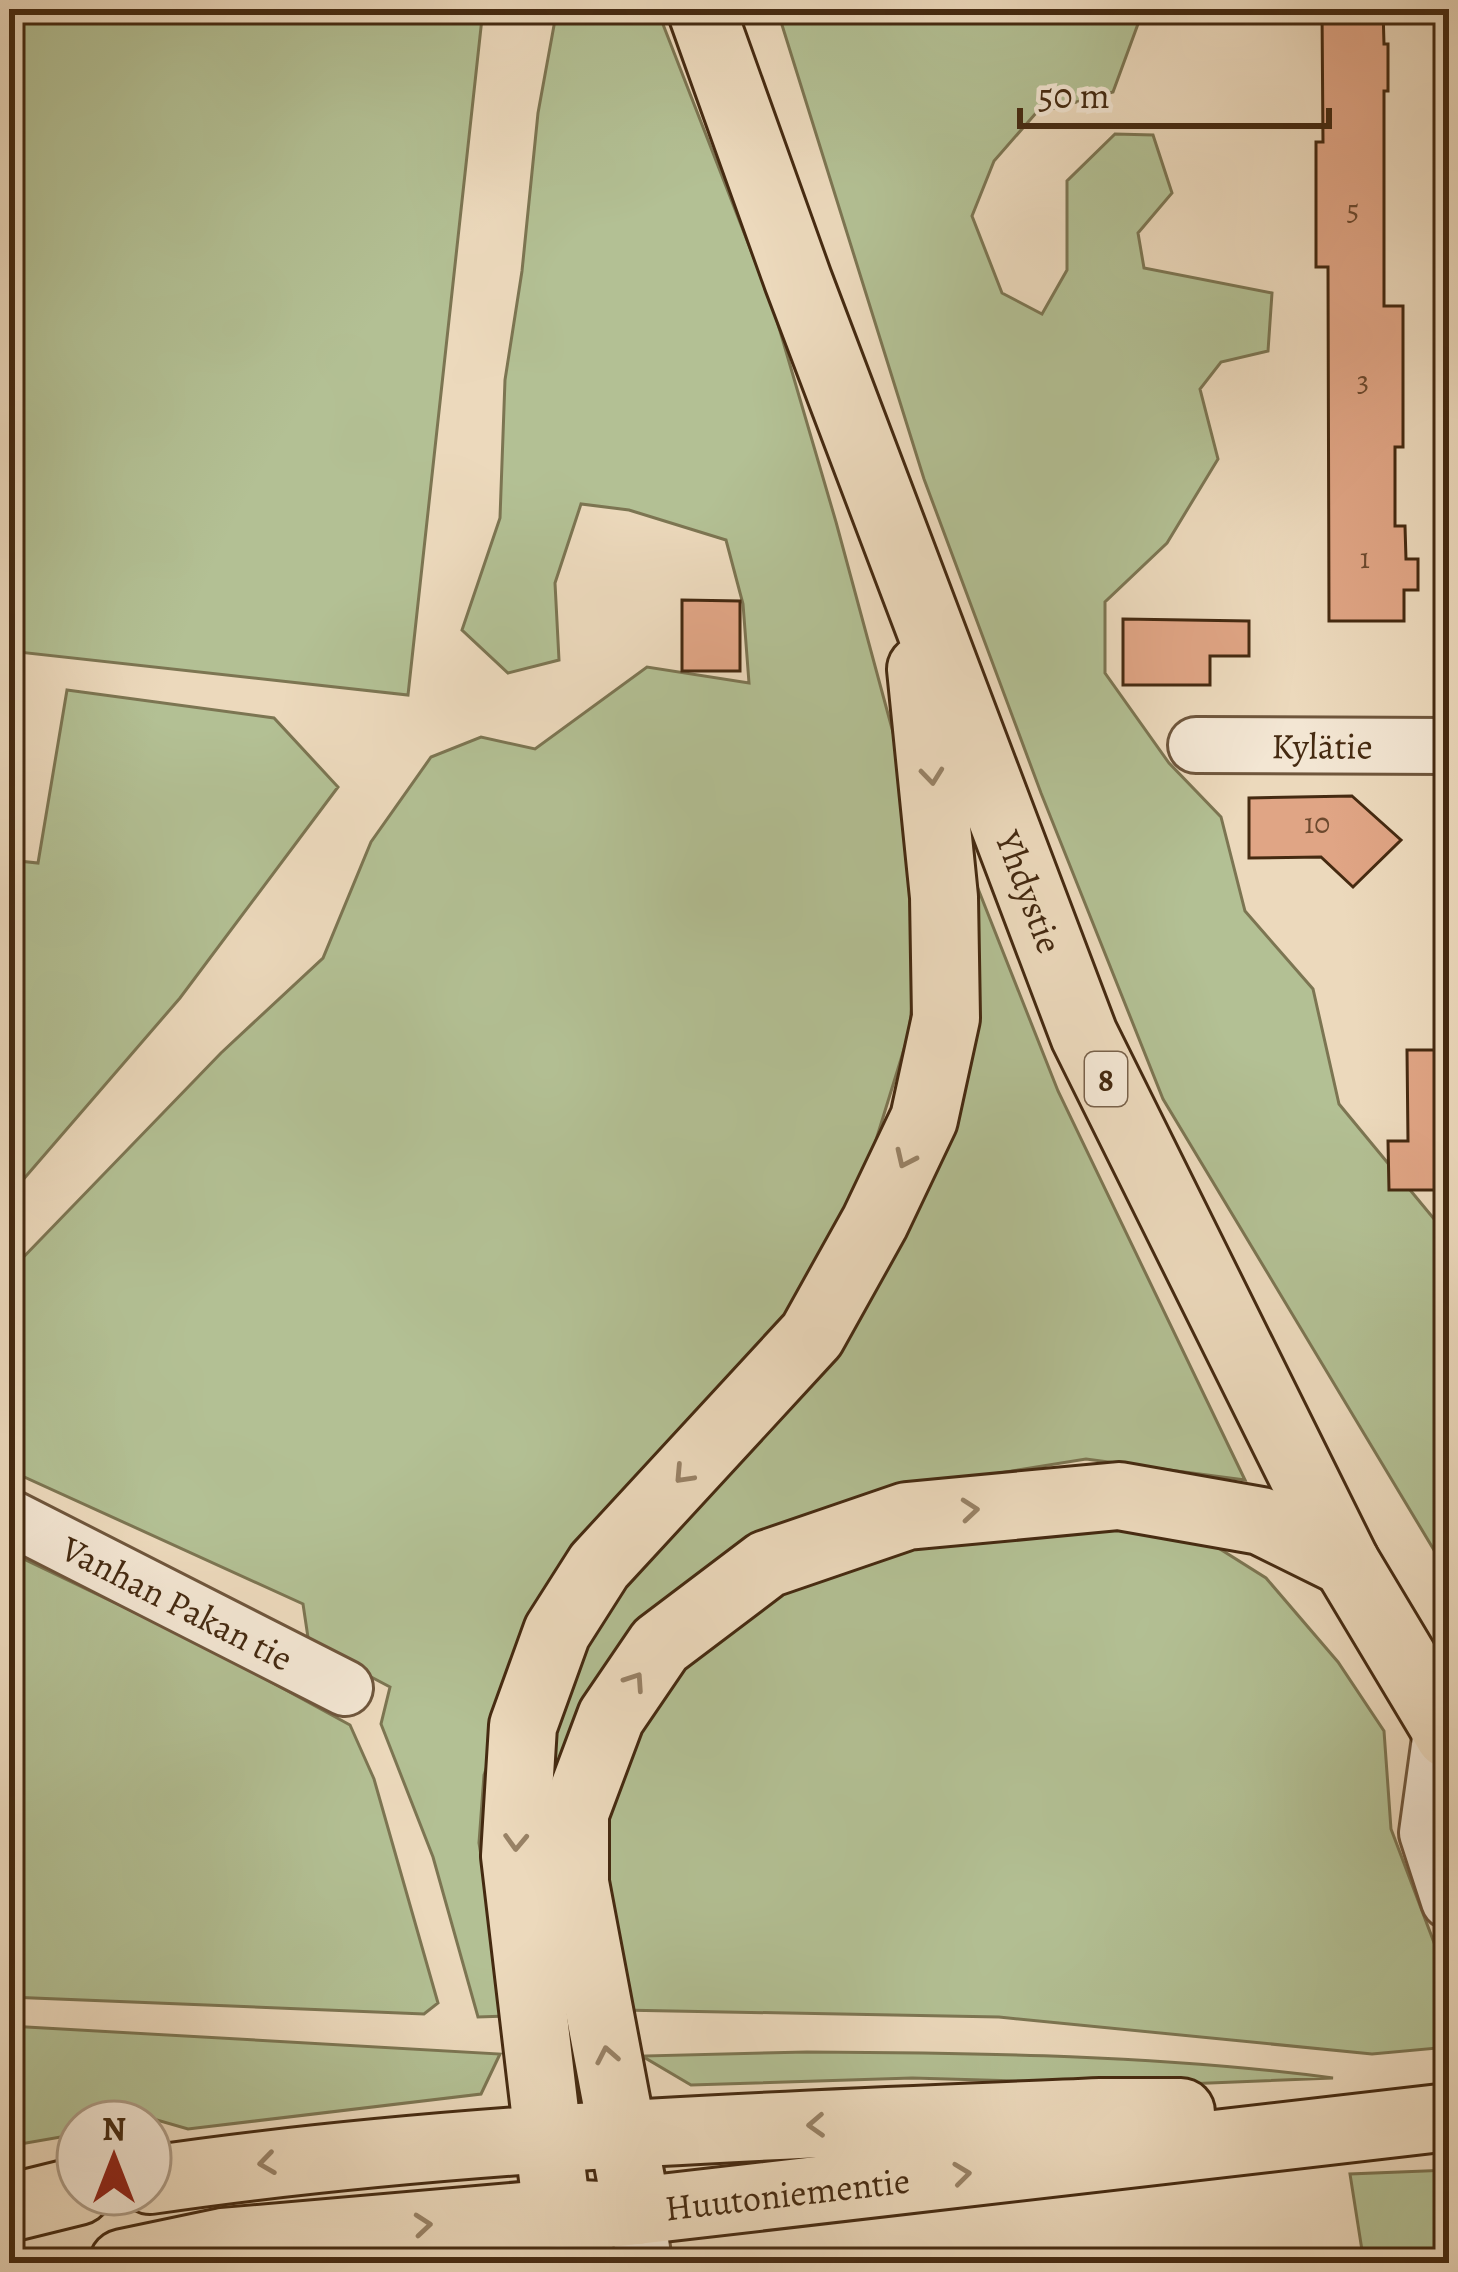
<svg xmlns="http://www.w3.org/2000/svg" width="1458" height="2272" font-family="Alegreya,serif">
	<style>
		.green { fill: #b3c094; stroke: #7c7552; stroke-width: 3 }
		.building { fill: #e0a585; stroke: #452a11; stroke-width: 3 }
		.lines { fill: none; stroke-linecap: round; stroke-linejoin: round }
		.minor-casing { stroke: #6f563c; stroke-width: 60 }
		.major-casing { stroke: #452a11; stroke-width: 72 }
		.highway-casing { stroke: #452a11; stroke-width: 72 }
		.minor { stroke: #f3e6d3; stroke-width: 54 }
		.major { stroke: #ecd9bc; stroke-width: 66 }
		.highway { stroke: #ecd9bc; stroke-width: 66 }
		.oneway { stroke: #988266 }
		.labels { text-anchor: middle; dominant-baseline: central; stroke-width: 12; stroke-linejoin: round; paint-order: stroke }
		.number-label { font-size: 30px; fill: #6c492e }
		.shield { fill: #f3e6d3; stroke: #79624b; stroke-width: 3 }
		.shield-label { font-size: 33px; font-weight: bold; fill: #452a11 }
		.street-label { font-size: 36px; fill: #452a11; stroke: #f3e6d3 }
	</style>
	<rect width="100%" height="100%" fill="#ecd9bc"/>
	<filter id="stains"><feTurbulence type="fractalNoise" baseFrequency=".00167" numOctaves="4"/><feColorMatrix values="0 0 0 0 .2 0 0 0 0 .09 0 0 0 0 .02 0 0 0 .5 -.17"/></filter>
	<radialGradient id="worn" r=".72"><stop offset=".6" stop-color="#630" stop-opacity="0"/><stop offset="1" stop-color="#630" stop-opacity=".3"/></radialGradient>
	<path class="green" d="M 9,9 L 483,9 L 408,695 L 9,651 Z
		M 557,9 L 657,9 L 773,307 L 836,522 L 907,784 L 921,918 L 909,1033 L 852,1218 L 780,1334 L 526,1651 L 484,1775 L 479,1843 L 507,2016 L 478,2017 L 433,1857 L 381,1724 L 390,1687 L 309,1644 L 303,1604 L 9,1470 L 9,1272 L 221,1053 L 323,958 L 371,842 L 431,757 L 481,737 L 535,749 L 647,667 L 749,683 L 743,604 L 726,540 L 629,510 L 581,504 L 555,583 L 559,660 L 508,673 L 462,630 L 500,518 L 505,380 L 522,271 L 538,113 Z
		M 777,9 L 1158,9 L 1138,24 L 1113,92 L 1036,113 L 994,161 L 972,216 L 1002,293 L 1042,314 L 1067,270 L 1067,181 L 1115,134 L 1153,135 L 1172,193 L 1138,233 L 1144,268 L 1272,293 L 1268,351 L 1221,362 L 1200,389 L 1218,459 L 1167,543 L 1105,602 L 1105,673 L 1169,763 L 1221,817 L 1245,911 L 1313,989 L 1339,1104 L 1449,1237 L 1449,1575 L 1163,1099 L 1041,793 L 924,479 Z
		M 67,690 L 274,718 L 338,787 L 180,998 L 9,1196 L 9,860 L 38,863 Z
		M 975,881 L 1058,1091 L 1245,1480 L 1086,1459 L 925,1485 L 777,1535 L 533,1875 L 548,1718 L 615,1581 L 861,1298 Z
		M 1139,1526 L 1204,1539 L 1266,1578 L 1338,1662 L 1384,1731 L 1391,1829 L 1438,1953 L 1449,1970 L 1449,2047 L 1372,2054 L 999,2017 L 620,2010 L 604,1914 L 605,1829 L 610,1777 L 647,1700 L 719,1622 L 888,1543 Z
		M 9,1552 L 211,1649 L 350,1725 L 374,1779 L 438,2003 L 424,2014 L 9,1997 Z
		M 9,2026 L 500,2054 L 481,2094 L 188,2129 L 157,2120 L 78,2122 L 78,2134 L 9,2146 Z
		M 807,2052 C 983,2053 1158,2055 1333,2078 L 1160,2085 L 912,2078 L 691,2085 L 642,2056 Z
		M 1449,2170 L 1449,2263 L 1364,2263 L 1350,2174 Z"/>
	<path class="building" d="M 1322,9 L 1383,9 L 1384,44 L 1388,44 L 1388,91 L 1384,91 L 1384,306 L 1403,306 L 1403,447 L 1395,447 L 1395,526 L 1405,526 L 1406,559 L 1418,559 L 1418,590 L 1404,590 L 1404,621 L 1329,621 L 1328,267 L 1316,267 L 1316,142 L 1323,142 Z
		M 682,600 L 740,601 L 740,671 L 682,671 Z
		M 1123,619 L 1249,621 L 1249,656 L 1210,656 L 1210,685 L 1123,685 Z
		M 1352,796 L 1401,840 L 1353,887 L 1321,857 L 1249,858 L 1249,798 Z
		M 1407,1050 L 1449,1050 L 1449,1190 L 1389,1190 L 1388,1141 L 1408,1141 Z"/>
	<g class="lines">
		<g class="minor-casing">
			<g id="minor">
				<path id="s1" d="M 1196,745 L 1449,746"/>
				<path id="s2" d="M 9,1517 L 345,1688"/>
				<path d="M 1442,1724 L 1427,1833 L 1449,1901"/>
				<path d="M 637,2211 L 644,2263"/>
				<path d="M 557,2213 L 574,2263"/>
			</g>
		</g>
		<g class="major-casing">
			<g id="major">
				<path d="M 150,2180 C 465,2134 783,2126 1101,2112 L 1181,2112"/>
				<path d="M 9,2208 L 78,2191"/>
				<path id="s3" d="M 123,2263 L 223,2242 L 557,2213 L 601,2215 L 1449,2117"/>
			</g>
		</g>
		<g class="highway-casing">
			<g id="highway">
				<path id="s4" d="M 701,9 L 798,280 L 1084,1035 L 1346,1563 L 1449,1735"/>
				<path d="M 637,2211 L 575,1883 L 575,1813 L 611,1717 L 660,1645 L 767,1564 L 907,1516 L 1119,1496 L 1261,1521 L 1346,1563"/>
				<path d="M 557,2213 L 515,1856 L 523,1726 L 557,1632 L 599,1566 L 812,1335 L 875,1222 L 924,1119 L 946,1018 L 944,897 L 921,669"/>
			</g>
		</g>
		<use href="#minor" class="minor"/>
		<use href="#major" class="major"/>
		<use href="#highway" class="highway"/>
	</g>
	<defs><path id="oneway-chevron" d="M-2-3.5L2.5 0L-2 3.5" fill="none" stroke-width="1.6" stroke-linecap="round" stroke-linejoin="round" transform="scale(3)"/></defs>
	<g class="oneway">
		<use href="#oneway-chevron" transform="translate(932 776) rotate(84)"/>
		<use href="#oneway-chevron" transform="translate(905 1159) rotate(115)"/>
		<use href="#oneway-chevron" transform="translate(683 1475) rotate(133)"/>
		<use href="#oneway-chevron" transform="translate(970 1510) rotate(-5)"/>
		<use href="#oneway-chevron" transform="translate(635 1681) rotate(-56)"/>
		<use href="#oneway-chevron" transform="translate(516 1842) rotate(92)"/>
		<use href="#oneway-chevron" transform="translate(607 2055) rotate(-101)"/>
		<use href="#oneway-chevron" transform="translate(816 2125) rotate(177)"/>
		<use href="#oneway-chevron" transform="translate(267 2163) rotate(172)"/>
		<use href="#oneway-chevron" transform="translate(962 2174) rotate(-7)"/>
		<use href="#oneway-chevron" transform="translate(423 2225) rotate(-5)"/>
	</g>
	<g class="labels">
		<g class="number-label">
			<text x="1353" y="210">5</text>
			<text x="1363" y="381">3</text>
			<text x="1365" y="558">1</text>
			<text x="1317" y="823">10</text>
		</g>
		<rect class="shield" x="1085" y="1052" width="42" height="54" rx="9"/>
		<g class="shield-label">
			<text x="1106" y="1079">8</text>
		</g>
		<g class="street-label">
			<text stroke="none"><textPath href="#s1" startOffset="126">Kylätie</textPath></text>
			<text stroke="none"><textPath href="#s4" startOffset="942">Yhdystie</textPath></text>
			<text stroke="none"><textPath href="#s2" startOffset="189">Vanhan Pakan tie</textPath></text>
			<text stroke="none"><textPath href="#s3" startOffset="669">Huutoniementie</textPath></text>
		</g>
	</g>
	<rect width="1458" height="2272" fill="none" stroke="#ecd9bc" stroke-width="48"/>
	<rect x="12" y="12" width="1434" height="2248" fill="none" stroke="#452a11" stroke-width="6"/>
	<rect x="24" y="24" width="1410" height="2224" fill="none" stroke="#452a11" stroke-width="3"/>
	<g transform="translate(114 2158)"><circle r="57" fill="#f3e6d3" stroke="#ad9b85" stroke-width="3"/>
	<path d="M0-9L21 45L0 30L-21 45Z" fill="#8f2418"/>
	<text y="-18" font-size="33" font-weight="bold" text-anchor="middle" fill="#452a11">N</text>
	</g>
	<path d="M1020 108v18h309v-18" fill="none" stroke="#452a11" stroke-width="6"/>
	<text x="1038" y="108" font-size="36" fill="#452a11" stroke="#f3e6d3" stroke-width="9" paint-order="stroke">50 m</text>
	<rect width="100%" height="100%" filter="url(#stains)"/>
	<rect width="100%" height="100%" fill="url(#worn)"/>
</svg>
